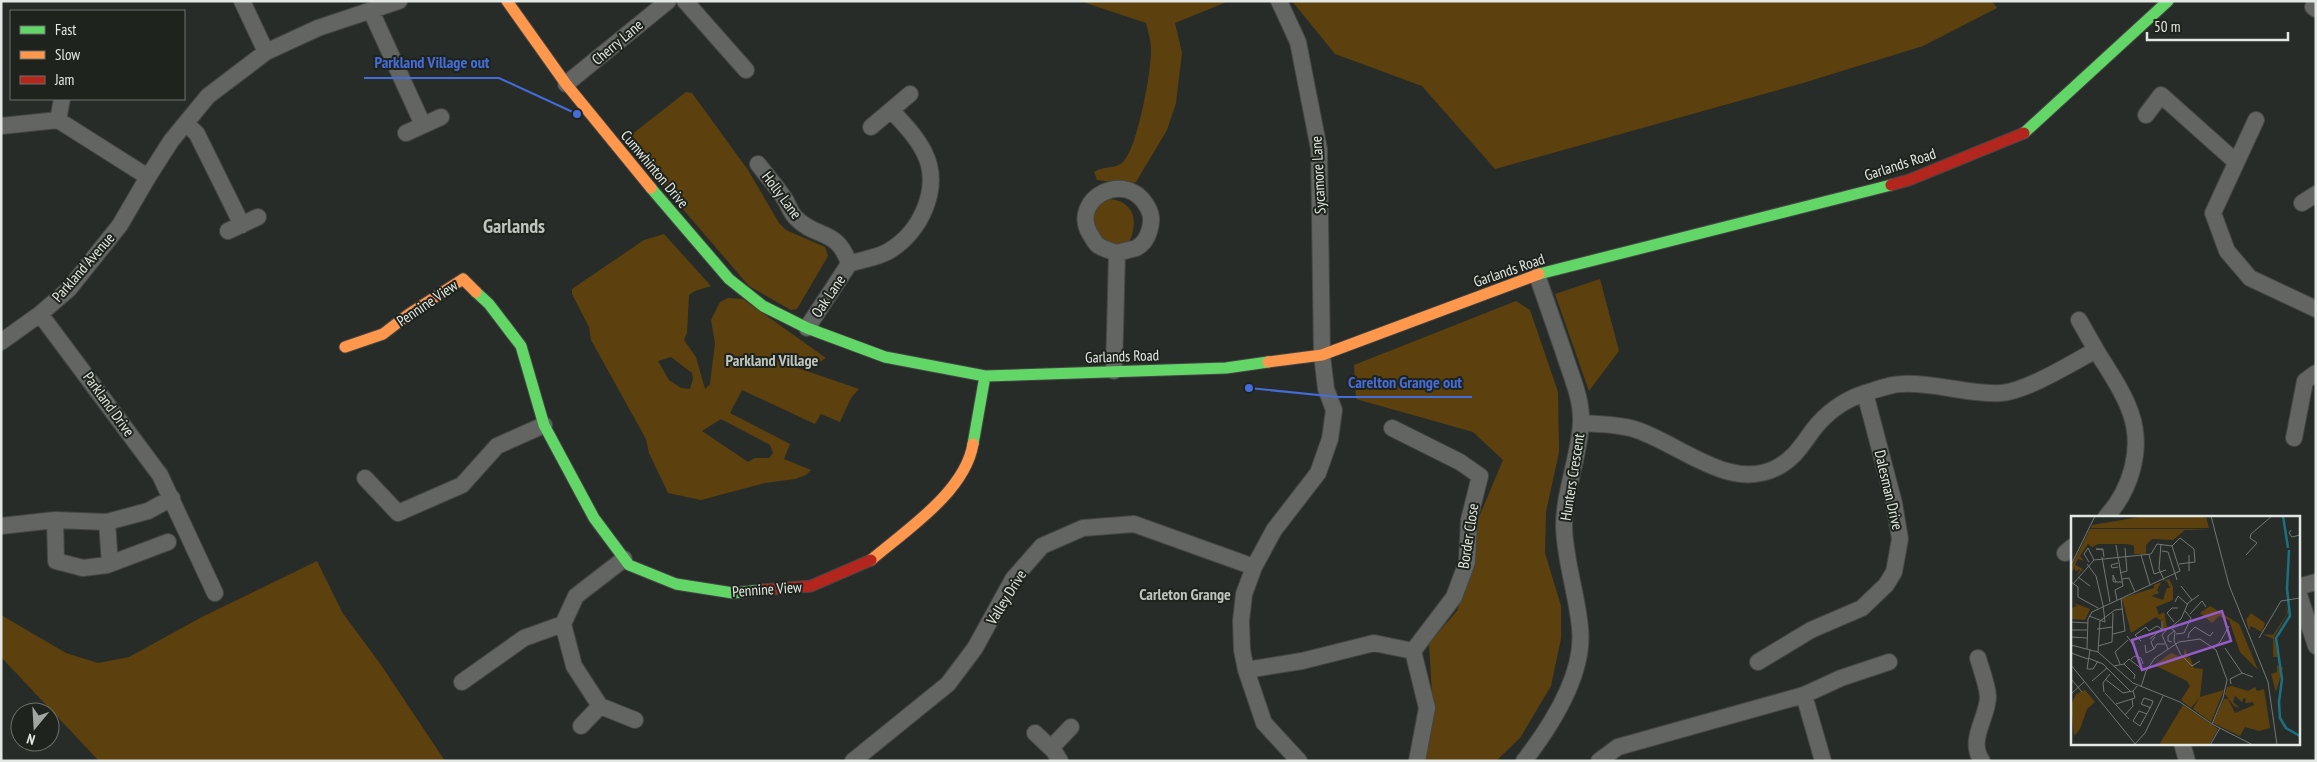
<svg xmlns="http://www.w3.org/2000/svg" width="2317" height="762" font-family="'PT Sans Narrow',sans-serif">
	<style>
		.green { fill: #5c410f; fill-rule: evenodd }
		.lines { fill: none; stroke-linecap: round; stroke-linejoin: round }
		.street-casing { stroke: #444644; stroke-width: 18 }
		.fast-casing { stroke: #444644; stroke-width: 13 }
		.slow-casing { stroke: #444644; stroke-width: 13 }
		.jam-casing { stroke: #444644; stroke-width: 13 }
		.street { stroke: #626562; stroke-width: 16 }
		.fast { stroke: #63d668; stroke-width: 11 }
		.slow { stroke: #ff974d; stroke-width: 11 }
		.jam { stroke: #b3261e; stroke-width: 11 }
		.labels { text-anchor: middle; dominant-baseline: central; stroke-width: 4; stroke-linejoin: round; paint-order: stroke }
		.street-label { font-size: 15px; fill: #e4e8e4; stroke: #1e231d }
		.neighbourhood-label { font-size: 16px; font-weight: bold; fill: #bec5be; stroke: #1e231d }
		.district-label { font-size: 20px; font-weight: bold; fill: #bec5be; stroke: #1e231d }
		.inset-river { fill: none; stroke: #1b7181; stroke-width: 2.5 }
		.inset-road { fill: none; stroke: #737773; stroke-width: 1 }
		.view { fill: #955bc8; fill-opacity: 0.15; stroke: #955bc8; stroke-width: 2.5 }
		.inset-edge { fill: none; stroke: #e4e8e4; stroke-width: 2.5 }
		.leader { fill: none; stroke: #456dda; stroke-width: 2 }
		.callout-dot { fill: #456dda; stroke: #1e231d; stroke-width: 2 }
		.callout-label { font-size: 16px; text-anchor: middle; font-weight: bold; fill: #456dda; stroke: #1e231d; stroke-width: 4; stroke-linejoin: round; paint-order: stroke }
	</style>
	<rect width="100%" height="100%" fill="#282c28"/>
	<path class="green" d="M 1080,1 L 1229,1 L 1175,23 L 1182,53 L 1176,103 L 1167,130 L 1136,182 L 1129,184 L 1097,180 L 1094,172 C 1106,165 1115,169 1122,163 C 1137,152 1152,69 1151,49 C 1151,40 1148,32 1146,23 Z
		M 1292,1 L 1992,1 L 1997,8 L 1923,46 L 1803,83 L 1495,169 L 1422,86 L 1335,54 Z
		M 686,92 L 692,93 L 748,170 L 779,223 L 786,230 L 825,247 L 828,256 L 797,309 L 791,310 L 749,286 L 639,158 L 626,139 Z
		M 1108,199 C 1127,200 1137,212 1133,230 C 1132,236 1131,241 1126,244 C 1120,248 1109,248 1102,249 L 1087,210 Z
		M 664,234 L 711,286 L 695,291 L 689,295 L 687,333 L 684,340 L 696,357 L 705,389 L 710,384 L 715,343 L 711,320 L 720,302 L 728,298 L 743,299 L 826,358 C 802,374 801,359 778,356 L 798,368 L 859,389 L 851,398 L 840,422 L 821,414 L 815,424 L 742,390 L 730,413 L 790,444 L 784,459 L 811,470 L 806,475 L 795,479 L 765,483 L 701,500 L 668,493 L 649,453 L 646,439 L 591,340 L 589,327 L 572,294 L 572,289 L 644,240 ZM 671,357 L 692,373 L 693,379 L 690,389 L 681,388 L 669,380 L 658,361 ZM 721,419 L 770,445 L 773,453 L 769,458 L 755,458 L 748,462 L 702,431 Z
		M 1600,279 L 1619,351 L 1589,391 L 1555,294 Z
		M 1516,301 L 1530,310 L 1558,392 L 1559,452 L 1546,512 L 1545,553 L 1561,606 L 1561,638 L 1551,686 L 1520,738 L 1496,761 L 1422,761 L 1433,710 L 1429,643 L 1457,611 L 1470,573 L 1477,522 L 1503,460 L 1473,432 L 1356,399 L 1354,365 Z
		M 317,561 L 342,612 L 381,665 L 445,761 L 99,761 L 1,657 L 1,615 L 66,653 L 98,663 L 129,657 L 202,617 Z"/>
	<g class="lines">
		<g class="street-casing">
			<path id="street" d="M 242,1 L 266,52
				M 685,1 L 746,70
				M 1279,1 L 1298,42 L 1319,149 L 1322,355 L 1326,389 L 1334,410 L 1330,439 L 1318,473 L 1274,530 L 1254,567 L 1244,594 L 1241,621 L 1242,650 L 1246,670 L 1264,723 L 1299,761
				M 2313,7 L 2316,9
				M 371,11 L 423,125
				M 566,84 L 668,1
				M 2146,115 L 2161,95 L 2236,162
				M 58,120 L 62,99
				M 2256,120 L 2213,213 L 2227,251 L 2250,278 L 2316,309
				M 186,123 L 197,134 L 242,225
				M 1,126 L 58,120 L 148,177
				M 871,127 L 910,94
				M 406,133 L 441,117
				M 758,164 C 767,176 778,188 786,201 C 789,207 791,213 796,218 C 816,239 838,228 849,264
				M 2302,203 L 2316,194
				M 228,231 L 258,217
				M 40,314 L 160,475 L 215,593
				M 2079,320 L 2096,350
				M 807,328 L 849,264 C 863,259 877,258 889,251 C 921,232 942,187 924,152 C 916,136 903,123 891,110
				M 1,342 L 40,314 L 69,289 L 120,225 L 148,177 L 171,141 L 208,96 L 266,52 L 318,28 L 399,1
				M 1114,371 L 1117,253 C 1111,251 1104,249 1099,246 C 1095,244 1093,238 1090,234 C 1069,199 1127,167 1148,208 C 1155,220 1149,242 1136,248 C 1130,250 1123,251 1117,253
				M 1865,393 C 1876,390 1890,384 1902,384 C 1935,382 1968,395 2001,393 C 2027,391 2072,363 2096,350 C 2108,370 2124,392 2131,414 C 2143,449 2131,490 2106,517
				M 1581,423 C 1598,424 1617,424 1634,429 C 1677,442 1729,492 1776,468 C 1794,459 1802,445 1813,430 C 1826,413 1844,400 1865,393 L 1894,503 L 1900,539 L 1894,572 L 1886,585 L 1862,608 L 1811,630 L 1758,662
				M 2294,438 L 2305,381 L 2316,373
				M 365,478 L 398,513 L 462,485 L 497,446 L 544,425
				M 55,520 L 56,561 L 83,568 L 107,565 L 168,542
				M 107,522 L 110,564
				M 1,526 L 55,520 L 107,522 L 148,511 L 172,498
				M 2065,553 L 2072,547
				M 624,559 L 576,596 L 563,624 L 574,666 L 600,706 L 635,720
				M 2298,587 L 2316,582
				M 2298,592 L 2316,646
				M 1413,651 L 1427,708 L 1417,761
				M 1978,658 C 1981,669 1987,684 1988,696 C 1988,718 1967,740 1982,761
				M 1246,670 L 1302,661 L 1374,643 L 1413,651 L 1454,597 L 1467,562 L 1469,520 L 1480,476 L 1460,462 L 1392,428
				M 462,682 L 524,638 L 563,624
				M 1804,695 L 1823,761
				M 581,726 L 600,706
				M 1035,733 L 1054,751 L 1060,761
				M 2182,743 L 2187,761
				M 1051,748 L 1071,727
				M 853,761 L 948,684 L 975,648 L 1013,579 L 1042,546 L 1083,528 L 1134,524 L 1254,567
				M 1524,761 C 1551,726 1585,673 1580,628 C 1577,594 1565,561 1564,527 C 1564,491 1579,458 1581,423 C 1582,398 1571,376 1564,353 C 1555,327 1546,301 1537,275
				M 1599,761 L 1618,747 L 1804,695 L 1841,678 L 1889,662"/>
		</g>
		<g class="fast-casing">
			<path id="fast" d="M 2024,133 L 2168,1
				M 651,188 L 729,279 L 763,306 L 807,328 L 885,357 L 985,376 L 1226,368 L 1268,362
				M 1539,274 L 1891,185
				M 476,292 L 489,304 L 521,346 L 544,425 L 594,518 L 629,565 L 676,584 L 733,593 L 762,590
				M 973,444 L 985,376"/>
		</g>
		<g class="slow-casing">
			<path id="slow" d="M 507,1 L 566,84 L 651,188
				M 345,347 L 383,334 L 409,314 L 463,279 L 476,292
				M 1268,362 L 1322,355 L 1539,274
				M 871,560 C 906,530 965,492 973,444"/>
		</g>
		<g class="jam-casing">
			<path id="jam" d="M 1891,185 L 1909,180 L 2024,133
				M 762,590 L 811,586 L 871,560"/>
		</g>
		<use href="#street" class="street"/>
		<use href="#fast" class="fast"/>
		<use href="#slow" class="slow"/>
		<use href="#jam" class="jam"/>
	</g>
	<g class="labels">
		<g class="street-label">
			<text transform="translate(617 42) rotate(-40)">Cherry Lane</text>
			<text transform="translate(1900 164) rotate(-18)">Garlands Road</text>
			<text transform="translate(655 169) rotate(50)">Cumwhinton Drive</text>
			<text transform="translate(1318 175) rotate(-93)">Sycamore Lane</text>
			<text transform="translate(782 195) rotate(53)">Holly Lane</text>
			<text transform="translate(83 267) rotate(-49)">Parkland Avenue</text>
			<text transform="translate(1509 270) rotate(-19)">Garlands Road</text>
			<text transform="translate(828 296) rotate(-56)">Oak Lane</text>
			<text transform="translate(427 303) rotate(-34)">Pennine View</text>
			<text transform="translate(1122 356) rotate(-2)">Garlands Road</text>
			<text transform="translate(109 404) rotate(54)">Parkland Drive</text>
			<text transform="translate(1572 477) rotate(-81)">Hunters Crescent</text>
			<text transform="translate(1889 490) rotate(77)">Dalesman Drive</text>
			<text transform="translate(1468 536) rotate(-81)">Border Close</text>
			<text transform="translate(767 589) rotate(-4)">Pennine View</text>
			<text transform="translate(1006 597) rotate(-58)">Valley Drive</text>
		</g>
		<g class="neighbourhood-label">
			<text x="772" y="360">Parkland Village</text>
			<text x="1185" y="594">Carleton Grange</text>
		</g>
		<g class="district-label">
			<text x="514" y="226">Garlands</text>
		</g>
	</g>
	<g transform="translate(2071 516)">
		<rect width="229" height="229" fill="#282c28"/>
		<path d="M 75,0 L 135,0 L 138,12 L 20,12 L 21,9 ZM 19,13 L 120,13 L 139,14 L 114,14 L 102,24 L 81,23 L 75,29 L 75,38 L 63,38 L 63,30 L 57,28 L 27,28 L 21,31 L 17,28 L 9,40 L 13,45 L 7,43 L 4,49 L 12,53 L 6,60 L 9,53 L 4,55 L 4,51 L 1,56 L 0,51 ZM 98,63 L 102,71 L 102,84 L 85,91 L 88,99 L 93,96 L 96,111 L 91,113 L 92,106 L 85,101 L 60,117 L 51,82 L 83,72 L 83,69 L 90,66 L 86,74 L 88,77 L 80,80 L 92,84 L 96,72 L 99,72 L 96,65 L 92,65 ZM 3,87 L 19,93 L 14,104 L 0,103 L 0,92 L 6,90 ZM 215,89 L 217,97 L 203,121 L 207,141 L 202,141 L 202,123 L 192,118 L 202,119 L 216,98 ZM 139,90 L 168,108 L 187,154 L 169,136 L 158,104 L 148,100 L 141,107 L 129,97 ZM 180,97 L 194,107 L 191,116 L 180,110 L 178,114 L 175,104 ZM 114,132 L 116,138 L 120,138 L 115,144 L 119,141 L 123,152 L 132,153 L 129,181 L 153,174 L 140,206 L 122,193 L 128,182 L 120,192 L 110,184 L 119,170 L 116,165 L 83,149 L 100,137 L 112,142 ZM 206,149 L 212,152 L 205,176 L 200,158 L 206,156 ZM 161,170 L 177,175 L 184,171 L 186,175 L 193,173 L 199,212 L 188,215 L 174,211 L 169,220 L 142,207 L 153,183 L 157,183 L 164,197 L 183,189 L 182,186 L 174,187 L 175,183 L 172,182 L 172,184 L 171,186 L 164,180 L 162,186 L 169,192 L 163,190 L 154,178 L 156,171 ZM 14,174 L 24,186 L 16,193 L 9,213 L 3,220 L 0,189 L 5,178 ZM 112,189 L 147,213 L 138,229 L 88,229 Z" fill="#5c410f"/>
		<path class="inset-river" d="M 212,0 L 217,32M 218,34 L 216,73 L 219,100 L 205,122 L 211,163 L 208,186 L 209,202 L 215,212 L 229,220"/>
		<path class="inset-road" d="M 140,0 L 158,69 L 197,166 L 206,229M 220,14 L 218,17 L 221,21 L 229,19M 90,28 L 88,53 L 93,64M 45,29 L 52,70 L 44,74 L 46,84M 101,30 L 109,22 L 123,33 L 124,46 L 108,48M 32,34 L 25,33 L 32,33 L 32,34 L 33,41M 91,35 L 97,36 L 106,64M 70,39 L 79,69M 78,39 L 83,58 L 95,54M 175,39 L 186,27 L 179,22 L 180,18 L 201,0M 31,41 L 39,86M 18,46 L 13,38 L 17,32 L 23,44M 47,47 L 40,49 L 41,52 L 47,51M 16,48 L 25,60 L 32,89M 0,49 L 24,0M 118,55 L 118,39M 49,57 L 56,55 L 54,32M 7,61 L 19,70M 51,63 L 58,62 L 64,76M 0,66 L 7,71 L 7,81 L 27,92M 45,66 L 42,59 L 42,65 L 43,66 L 51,66M 2,68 L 23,44 L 80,38 L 86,28 L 101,30 L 109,55M 110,70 L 121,84M 104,86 L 107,80 L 116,88M 119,98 L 131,85 L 135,91M 18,100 L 34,106 L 32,89M 0,106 L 17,107M 103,106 L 96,97 L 101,92 L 107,92M 100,111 L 110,103 L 117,87 L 128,79M 26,113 L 42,111M 0,114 L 16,114M 42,118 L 54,115 L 50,82M 105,118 L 113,117 L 120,102 L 114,95M 56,120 L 65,133M 0,121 L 16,122M 84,121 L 80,126 L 83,133 L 86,128 L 94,128M 117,122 L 118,117 L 124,111 L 139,120 L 142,116M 188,122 L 210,85 L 229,82M 79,123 L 91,113 L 91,105M 70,125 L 64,119 L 75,111 L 78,115 L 86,110 L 92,114M 101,126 L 97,125 L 97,120 L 103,115M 0,129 L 27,136 L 62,167 L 109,186 L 141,208 L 182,229M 74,129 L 75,137 L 83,133M 27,130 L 41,126 L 42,97M 142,132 L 149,126 L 158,110M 154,132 L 171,157M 16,133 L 17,103 L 21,96 L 109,55M 97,133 L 91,119 L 98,111 L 104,115 L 103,125 L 110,139 L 121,150 L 129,145M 19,134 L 16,153 L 22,153 L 27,145M 27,136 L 29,105 L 44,94 L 51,93M 0,137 L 17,143M 17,142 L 32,148 L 60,176M 60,143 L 64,140 L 70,142 L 72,148M 49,148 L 44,136 L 57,124M 53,148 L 58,143 L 71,153M 0,149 L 65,229M 43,150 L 53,148 L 64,159 L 63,163M 0,163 L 11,176M 34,163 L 52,177 L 62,175 L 66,170M 21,165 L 36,152M 160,168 L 159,163 L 171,157 L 182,161M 70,171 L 75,155 L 84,142 L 108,126 L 129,123 L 145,134 L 156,164 L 152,182 L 141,208M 33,176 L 32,167 L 39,158M 34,177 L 58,203M 0,178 L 14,165M 45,188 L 64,182 L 62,175M 76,198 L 68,195 L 62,205 L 69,210 L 78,194 L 81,188 L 82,185 L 73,182 L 70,188 L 80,192M 54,199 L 62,190 L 61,183M 64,228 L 74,217 L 92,180M 139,229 L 149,212"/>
		<path class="view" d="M 151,95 L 160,125 L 71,154 L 61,124 Z"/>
		<rect width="229" height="229" class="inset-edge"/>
	</g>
	<path class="leader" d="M577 114L499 78H364M1249 388L1338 397H1472"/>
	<g class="callout-dot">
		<circle cx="577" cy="114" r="5"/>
		<circle cx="1249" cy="388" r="5"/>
	</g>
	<g class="callout-label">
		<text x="432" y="68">Parkland Village out</text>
		<text x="1405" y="388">Carelton Grange out</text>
	</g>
	<rect width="2317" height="762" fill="none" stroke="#e4e8e4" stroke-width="5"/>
	<rect x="10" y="10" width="175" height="90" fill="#1e231d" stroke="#6d726d"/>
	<rect x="20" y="26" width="25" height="8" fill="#63d668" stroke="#6d726d"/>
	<text x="55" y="35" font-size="15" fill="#e4e8e4">Fast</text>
	<rect x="20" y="51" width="25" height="8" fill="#ff974d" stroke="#6d726d"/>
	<text x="55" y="60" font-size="15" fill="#e4e8e4">Slow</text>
	<rect x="20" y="76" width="25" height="8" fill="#b3261e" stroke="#6d726d"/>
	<text x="55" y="85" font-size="15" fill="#e4e8e4">Jam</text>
	<g transform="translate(35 727) rotate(198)"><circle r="24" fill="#1e231d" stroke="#6d726d"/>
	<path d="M0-4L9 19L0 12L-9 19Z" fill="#a2a6a2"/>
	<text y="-8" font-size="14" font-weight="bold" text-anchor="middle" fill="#e4e8e4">N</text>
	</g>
	<path d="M2147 32v8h141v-8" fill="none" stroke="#e4e8e4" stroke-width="2.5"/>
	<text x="2154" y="32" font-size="15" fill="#e4e8e4" stroke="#1e231d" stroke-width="4" paint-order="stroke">50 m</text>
</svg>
